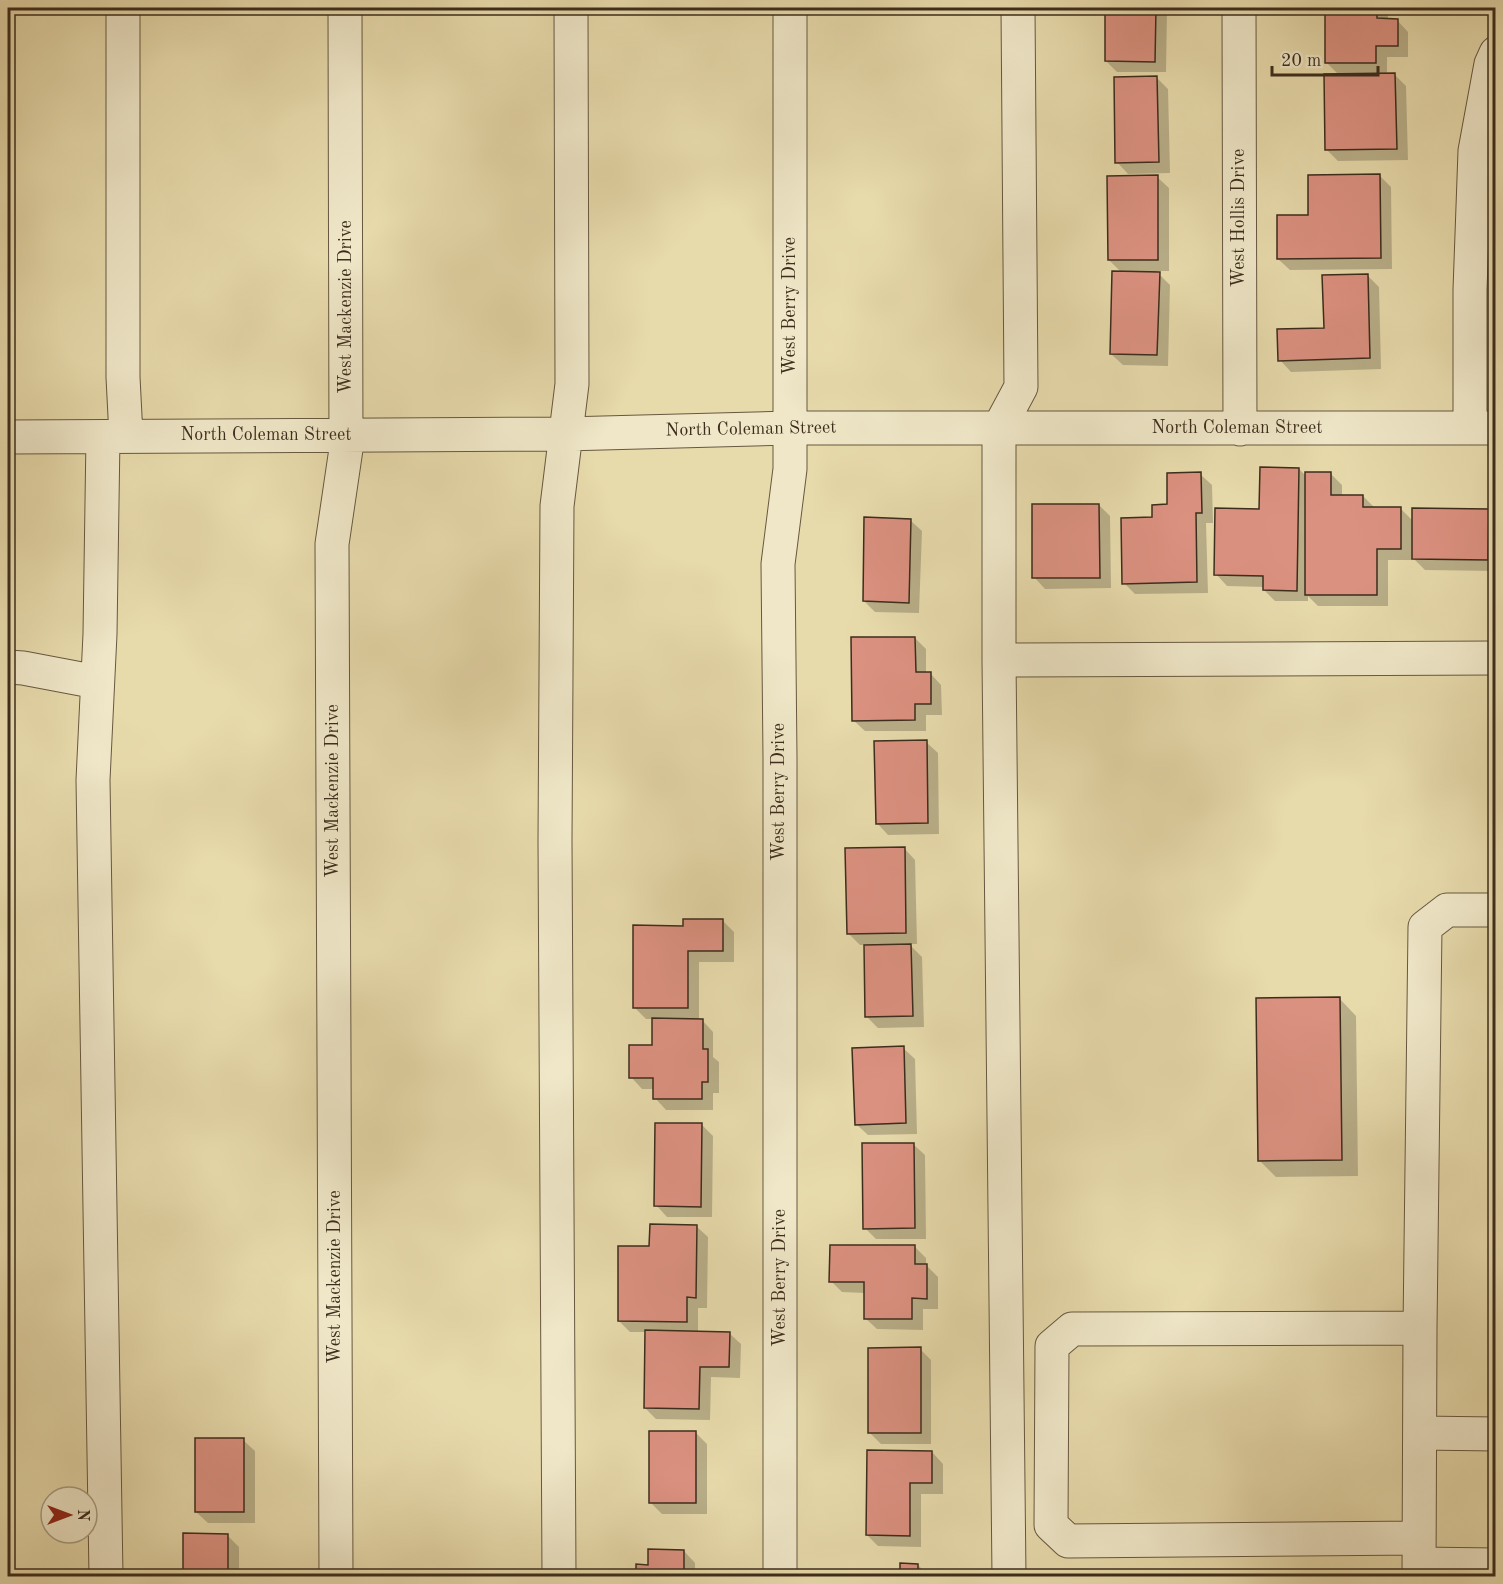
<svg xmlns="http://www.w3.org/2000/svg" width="1503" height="1584" font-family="'Old Standard TT',serif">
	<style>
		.shadow { fill: #0003 }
		.building { fill: #db9180; stroke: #3c2d1c; stroke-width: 1.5 }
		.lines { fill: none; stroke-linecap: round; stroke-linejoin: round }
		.minor-casing { stroke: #675840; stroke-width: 35 }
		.minor { stroke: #efe7c8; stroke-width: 33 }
		.labels { text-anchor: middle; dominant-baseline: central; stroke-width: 4.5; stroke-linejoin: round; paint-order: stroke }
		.street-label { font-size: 18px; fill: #3c2d1c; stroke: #efe7c8 }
	</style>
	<rect width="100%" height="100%" fill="#e7daab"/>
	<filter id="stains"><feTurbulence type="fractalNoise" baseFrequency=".00333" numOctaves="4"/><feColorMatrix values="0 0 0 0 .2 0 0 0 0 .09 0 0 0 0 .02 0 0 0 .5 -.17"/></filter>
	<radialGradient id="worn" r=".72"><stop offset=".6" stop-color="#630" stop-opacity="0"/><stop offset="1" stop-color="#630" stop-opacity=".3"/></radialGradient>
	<path class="shadow" d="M 1107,8 L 1167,8 L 1166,72 L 1117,72 L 1106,61 Z
		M 1327,8 L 1388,8 L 1388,20 L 1397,20 L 1408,32 L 1408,57 L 1387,57 L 1387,75 L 1395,75 L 1406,86 L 1408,160 L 1338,161 L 1327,150 L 1340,76 L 1326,62 Z
		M 1157,78 L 1168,89 L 1170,173 L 1128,174 L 1117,162 Z
		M 1380,176 L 1391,187 L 1392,269 L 1290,270 L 1278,259 L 1310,216 Z
		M 1157,177 L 1169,188 L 1169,271 L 1156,271 L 1170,285 L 1168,366 L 1123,365 L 1111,354 L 1122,273 L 1109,260 Z
		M 1367,275 L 1379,287 L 1381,369 L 1291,372 L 1280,360 L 1325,329 Z
		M 1299,469 L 1306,476 L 1331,474 L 1342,485 L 1342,496 L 1363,496 L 1374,507 L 1401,509 L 1414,522 L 1488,510 L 1496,517 L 1496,571 L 1425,570 L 1412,557 L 1412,560 L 1388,560 L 1388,606 L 1318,606 L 1308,596 L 1308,601 L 1275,601 L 1264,590 L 1264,587 L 1227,586 L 1216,574 L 1261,511 Z
		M 1200,474 L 1212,485 L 1213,523 L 1206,523 L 1208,593 L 1135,594 L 1124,583 L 1153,518 Z
		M 1099,505 L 1110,516 L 1111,588 L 1045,589 L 1034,577 Z
		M 910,520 L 922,531 L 919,613 L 875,612 L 864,601 Z
		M 915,638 L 926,649 L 926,673 L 930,673 L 941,685 L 942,715 L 926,715 L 926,731 L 865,731 L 853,720 Z
		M 926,742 L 938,753 L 939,834 L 888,835 L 877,823 Z
		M 904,848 L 915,860 L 917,944 L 909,944 L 922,957 L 924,1027 L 878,1028 L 866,1016 L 865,945 L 860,945 L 849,934 Z
		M 723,921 L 734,932 L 734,962 L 699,962 L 699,1020 L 702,1020 L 713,1032 L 713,1057 L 719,1062 L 719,1093 L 713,1093 L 713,1110 L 666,1110 L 655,1098 L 655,1089 L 642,1089 L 631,1077 L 654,1046 L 654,1019 L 646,1019 L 634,1007 L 685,927 Z
		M 1339,998 L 1356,1016 L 1358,1176 L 1276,1177 L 1259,1160 Z
		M 903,1048 L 915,1059 L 917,1134 L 868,1135 L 856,1124 Z
		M 702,1125 L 713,1136 L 712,1217 L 667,1217 L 656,1205 Z
		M 913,1144 L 925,1155 L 926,1239 L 876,1239 L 865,1228 Z
		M 696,1226 L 708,1237 L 707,1308 L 698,1308 L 698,1332 L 729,1333 L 741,1344 L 740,1378 L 711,1377 L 710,1420 L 656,1419 L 645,1408 L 646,1332 L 630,1332 L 619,1321 L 651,1248 Z
		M 915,1247 L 926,1258 L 926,1265 L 938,1277 L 938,1309 L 923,1309 L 923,1330 L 877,1329 L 865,1318 L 865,1293 L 842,1292 L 831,1281 Z
		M 920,1349 L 931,1360 L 931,1444 L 881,1444 L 870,1433 Z
		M 696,1433 L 707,1444 L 707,1514 L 662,1514 L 650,1502 Z
		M 243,1440 L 255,1451 L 255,1523 L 208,1523 L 196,1512 Z
		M 932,1452 L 943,1464 L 943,1494 L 921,1494 L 921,1547 L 878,1546 L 867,1535 Z
		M 185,1535 L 227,1535 L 239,1547 L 239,1576 L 184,1576 Z
		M 684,1551 L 695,1563 L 695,1576 L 637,1576 L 637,1566 L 650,1566 Z
		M 901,1565 L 918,1565 L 929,1576 L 901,1576 Z"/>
	<path class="building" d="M 1105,8 L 1156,8 L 1155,62 L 1105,61 Z
		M 1325,8 L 1377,8 L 1377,18 L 1398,19 L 1398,46 L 1376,46 L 1376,63 L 1325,63 Z
		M 1395,73 L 1397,149 L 1325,150 L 1324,74 Z
		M 1157,76 L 1159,162 L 1115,163 L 1114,77 Z
		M 1380,174 L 1381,258 L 1277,259 L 1277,215 L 1308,215 L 1308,175 Z
		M 1158,175 L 1158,260 L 1108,260 L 1107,176 Z
		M 1112,271 L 1160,272 L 1157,355 L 1110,354 Z
		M 1368,274 L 1370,358 L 1278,361 L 1277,329 L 1324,328 L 1322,275 Z
		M 1491,290 L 1496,291 L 1496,342 L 1490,342 Z
		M 1260,467 L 1299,468 L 1297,591 L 1263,590 L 1263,576 L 1214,575 L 1215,508 L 1259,509 Z
		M 1201,472 L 1202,513 L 1196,513 L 1197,582 L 1122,584 L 1121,518 L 1152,517 L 1152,505 L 1167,504 L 1167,473 Z
		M 1305,472 L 1331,472 L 1331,495 L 1363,495 L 1363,507 L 1401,507 L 1401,549 L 1377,549 L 1377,595 L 1305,595 Z
		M 1032,504 L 1099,504 L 1100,578 L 1032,578 Z
		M 1412,508 L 1489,509 L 1488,560 L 1412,559 Z
		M 864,517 L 911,519 L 909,603 L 863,601 Z
		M 851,637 L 915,637 L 916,672 L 931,672 L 931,704 L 915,704 L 915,720 L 852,721 Z
		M 927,740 L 928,823 L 876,824 L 874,741 Z
		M 905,847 L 906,933 L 847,934 L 845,848 Z
		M 683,919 L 723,919 L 723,951 L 688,951 L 688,1008 L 633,1008 L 633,925 L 683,926 Z
		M 911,944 L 913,1016 L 865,1017 L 864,945 Z
		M 1340,997 L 1342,1160 L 1258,1161 L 1256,998 Z
		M 652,1018 L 703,1019 L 703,1049 L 708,1049 L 708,1082 L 702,1082 L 702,1099 L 653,1099 L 653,1078 L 629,1078 L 629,1045 L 652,1045 Z
		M 1490,1032 L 1496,1032 L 1496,1372 L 1490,1372 Z
		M 904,1046 L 906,1123 L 855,1125 L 852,1048 Z
		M 655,1123 L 702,1123 L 701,1207 L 654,1206 Z
		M 862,1143 L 914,1143 L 915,1228 L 863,1229 Z
		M 650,1224 L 697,1225 L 696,1298 L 687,1297 L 687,1322 L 618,1321 L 618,1246 L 649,1246 Z
		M 830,1245 L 915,1245 L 915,1264 L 927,1264 L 927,1299 L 912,1298 L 912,1319 L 864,1319 L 864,1282 L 829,1282 Z
		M 645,1330 L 730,1332 L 729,1367 L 700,1367 L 699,1409 L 644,1408 Z
		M 921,1347 L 921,1433 L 868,1433 L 868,1348 Z
		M 649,1431 L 696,1431 L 696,1503 L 649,1503 Z
		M 195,1438 L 244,1438 L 244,1512 L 195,1512 Z
		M 867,1450 L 932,1451 L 932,1483 L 910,1483 L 910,1536 L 866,1535 Z
		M 183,1533 L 228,1534 L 228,1576 L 183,1576 Z
		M 648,1549 L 684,1550 L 684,1571 L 692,1572 L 692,1576 L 636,1576 L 636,1564 L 648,1565 Z
		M 900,1563 L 918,1564 L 918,1576 L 948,1576 L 900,1576 Z"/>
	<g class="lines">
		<g class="minor-casing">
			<path id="minor" d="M 123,8 L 123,377 L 126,436
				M 1239,8 L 1240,429
				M 1470,428 L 1470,290 L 1475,151 L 1491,64 L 1496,53
				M 8,437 L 565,434 L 790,428 L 1496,428
				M 103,437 L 100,634 L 93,780 L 106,1576
				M 999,660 L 1496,658
				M 8,667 L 23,668 L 97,682
				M 1420,1433 L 1496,1434
				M 1419,1538 L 1068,1541 L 1051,1525 L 1052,1346 L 1072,1329 L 1420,1328
				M 1419,1564 L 1496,1565
				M 336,1576 L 332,544 L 346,449 L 345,8
				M 559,1576 L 555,841 L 557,506 L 572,384 L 571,8
				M 780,1576 L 780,758 L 778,564 L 790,469 L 790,8
				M 1009,1576 L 999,660 L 999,428 L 1021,387 L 1018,8
				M 1419,1576 L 1420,1328 L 1425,927 L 1447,910 L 1496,910"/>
		</g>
		<use href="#minor" class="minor"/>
	</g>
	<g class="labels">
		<g class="street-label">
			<text transform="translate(1239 218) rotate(-90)">West Hollis Drive</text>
			<text transform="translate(790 306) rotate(-90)">West Berry Drive</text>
			<text transform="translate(346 307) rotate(-90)">West Mackenzie Drive</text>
			<text x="1237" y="428">North Coleman Street</text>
			<text transform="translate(751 429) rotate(-1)">North Coleman Street</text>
			<text x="266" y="435">North Coleman Street</text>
			<text transform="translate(333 791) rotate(-90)">West Mackenzie Drive</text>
			<text transform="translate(779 792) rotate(-90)">West Berry Drive</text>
			<text transform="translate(335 1277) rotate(-90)">West Mackenzie Drive</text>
			<text transform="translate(780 1278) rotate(-90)">West Berry Drive</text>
		</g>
	</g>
	<rect width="1503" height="1584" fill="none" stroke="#e7daab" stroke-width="30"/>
	<rect x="9" y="9" width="1485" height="1566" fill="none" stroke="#3c2d1c" stroke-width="3"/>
	<rect x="15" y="15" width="1473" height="1554" fill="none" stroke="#3c2d1c" stroke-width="1.5"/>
	<g transform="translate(69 1515) rotate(90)"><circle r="28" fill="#efe7c8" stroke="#a79d83" stroke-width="1.5"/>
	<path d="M0-4.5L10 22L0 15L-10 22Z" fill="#8f2418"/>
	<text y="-9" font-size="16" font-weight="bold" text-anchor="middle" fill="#3c2d1c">N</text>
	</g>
	<path d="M1272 66v9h106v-9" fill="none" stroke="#3c2d1c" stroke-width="3"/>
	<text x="1281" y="66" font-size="18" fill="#3c2d1c" stroke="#efe7c8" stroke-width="4.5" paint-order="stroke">20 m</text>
	<rect width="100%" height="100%" filter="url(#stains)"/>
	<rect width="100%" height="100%" fill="url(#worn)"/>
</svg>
